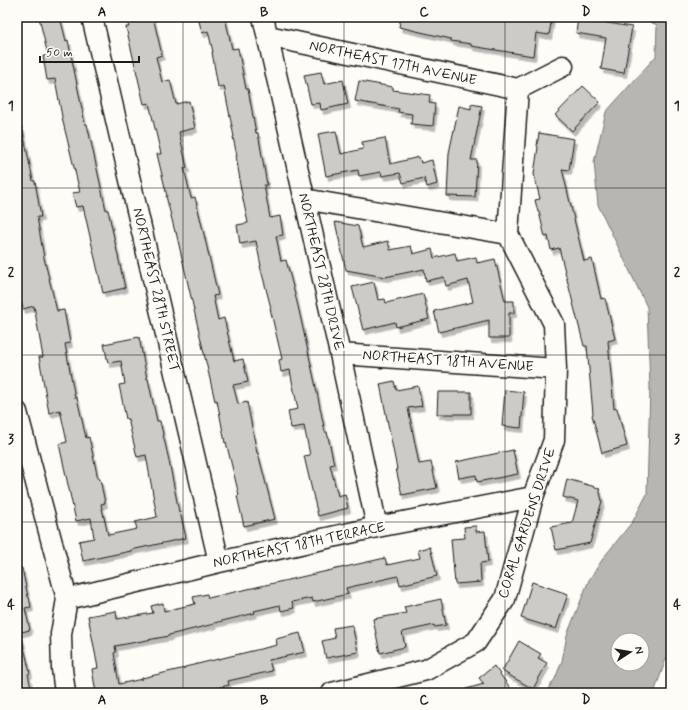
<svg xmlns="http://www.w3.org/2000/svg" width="688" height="710" font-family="Mynerve,sans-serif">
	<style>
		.water { fill: #b7b6b2; stroke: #797876; fill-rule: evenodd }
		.building { fill: #cccbc8; stroke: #1c1c1c; filter: url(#shadow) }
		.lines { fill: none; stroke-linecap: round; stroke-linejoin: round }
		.minor-casing { stroke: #1c1c1c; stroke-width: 23 }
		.minor { stroke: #fdfcf7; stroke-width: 20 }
		.grid { fill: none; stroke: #1c1c1c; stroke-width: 1; stroke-opacity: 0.55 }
		.labels { text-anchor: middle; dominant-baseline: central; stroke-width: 4; stroke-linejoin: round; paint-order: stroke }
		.street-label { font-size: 14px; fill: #1c1c1c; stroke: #fdfcf7 }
		.neatline { fill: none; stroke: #1c1c1c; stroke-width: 1.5 }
		.grid-label { font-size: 13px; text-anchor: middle; font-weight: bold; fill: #1c1c1c }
	</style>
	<defs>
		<filter id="shadow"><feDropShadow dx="2.5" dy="4.5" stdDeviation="0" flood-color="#0004"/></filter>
	</defs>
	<rect width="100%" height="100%" fill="#fdfcf7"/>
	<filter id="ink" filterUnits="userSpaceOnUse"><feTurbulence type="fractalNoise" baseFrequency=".025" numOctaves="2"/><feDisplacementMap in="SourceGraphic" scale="8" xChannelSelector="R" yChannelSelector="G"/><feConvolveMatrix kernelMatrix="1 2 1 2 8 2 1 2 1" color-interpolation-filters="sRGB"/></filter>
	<g filter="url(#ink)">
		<path class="water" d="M 639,17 L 671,17 L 671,645 L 654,693 L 545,693 L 555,679 L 562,661 L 567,635 L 589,580 L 604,557 L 633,521 L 647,494 L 650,387 L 647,307 L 598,205 L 594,162 L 606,112 L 656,56 L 657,25 ZM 618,640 L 642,640 L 642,664 L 618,664 Z"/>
		<path class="building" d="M 39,17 L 60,17 L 66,41 L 68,40 L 85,124 L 87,124 L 106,210 L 108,210 L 125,288 L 103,293 L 83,206 L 76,207 L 72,193 L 80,192 L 63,122 L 55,79 L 47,80 L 43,56 L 48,56 Z
			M 126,17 L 153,17 L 162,55 L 156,57 L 162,82 L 170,80 L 176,104 L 189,101 L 195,128 L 179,132 L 187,168 L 184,168 L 191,198 L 195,197 L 202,226 L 218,295 L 213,296 L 218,320 L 224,318 L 234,361 L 243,359 L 248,382 L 233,385 L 238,404 L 247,402 L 257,453 L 258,453 L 275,519 L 244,526 L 237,496 L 239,495 L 226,442 L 225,443 L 217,400 L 215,401 L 176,232 L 175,232 L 166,196 L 167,196 L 157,154 L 161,154 L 149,103 L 144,104 L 126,27 L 129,27 Z
			M 198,17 L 225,17 L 232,49 L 238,48 L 246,89 L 248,89 L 256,133 L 258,133 L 267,185 L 264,185 L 270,218 L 280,216 L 283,235 L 276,236 L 281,261 L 286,260 L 298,306 L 315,383 L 325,432 L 327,432 L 334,464 L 330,465 L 338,496 L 345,494 L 348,508 L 318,516 L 304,456 L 310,455 L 304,426 L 291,428 L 288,411 L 298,409 L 292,381 L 290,370 L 281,372 L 279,360 L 282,359 L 270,308 L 271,308 L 260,266 L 261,266 L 256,241 L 240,244 L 237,225 L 248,223 L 239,180 L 240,180 L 236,156 L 237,156 L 233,137 L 234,137 L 224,86 L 218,87 L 212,52 L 213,52 L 208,31 L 202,33 Z
			M 401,17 L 552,17 L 549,35 L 536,33 L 533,56 L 471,46 L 471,44 L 451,41 L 451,39 L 399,27 Z
			M 578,18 L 632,27 L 624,73 L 601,69 L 606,38 L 576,33 Z
			M 321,72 L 324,84 L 343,80 L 348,104 L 321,110 L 320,103 L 311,104 L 304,75 Z
			M 359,81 L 393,87 L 393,90 L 430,95 L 429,103 L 435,104 L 433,126 L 411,124 L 412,114 L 398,112 L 399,109 L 355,101 Z
			M 583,86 L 600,102 L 572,131 L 555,115 Z
			M 471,104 L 482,106 L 471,160 L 477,160 L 475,197 L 447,196 L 449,153 L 459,106 L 471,109 Z
			M 17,127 L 22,127 L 33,181 L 35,181 L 41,217 L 37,217 L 44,258 L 57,311 L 64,310 L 70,343 L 65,344 L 75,398 L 77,398 L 86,438 L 89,437 L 98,479 L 100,479 L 105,503 L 101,504 L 108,535 L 137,529 L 135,522 L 157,517 L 146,455 L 137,457 L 128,419 L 126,419 L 119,385 L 125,384 L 121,361 L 108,363 L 104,344 L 139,337 L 147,379 L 148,379 L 157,421 L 160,421 L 168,456 L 179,512 L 180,512 L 186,538 L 131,550 L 131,551 L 83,561 L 79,541 L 94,538 L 91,518 L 76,521 L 59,444 L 67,442 L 60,410 L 49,413 L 39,357 L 43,357 L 34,306 L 23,309 L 17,285 Z
			M 336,131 L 341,154 L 363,149 L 362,142 L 385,138 L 390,164 L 419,157 L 421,163 L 432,160 L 437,184 L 427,187 L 424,178 L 403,183 L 400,173 L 382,176 L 381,172 L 359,176 L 358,170 L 326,176 L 318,134 Z
			M 539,133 L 574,139 L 569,170 L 562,169 L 584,261 L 592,259 L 601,299 L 605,298 L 615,339 L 608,341 L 614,409 L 617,408 L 627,446 L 602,453 L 592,415 L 593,414 L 587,346 L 584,346 L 559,248 L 551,250 L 548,236 L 545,237 L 539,212 L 538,212 L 535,200 L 540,199 L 534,174 L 538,147 L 537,146 Z
			M 335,222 L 358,226 L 363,247 L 388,241 L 390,250 L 411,246 L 413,254 L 432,249 L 434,258 L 455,253 L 457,261 L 476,257 L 477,263 L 495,259 L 505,301 L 514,301 L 514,313 L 509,313 L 509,338 L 489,338 L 489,320 L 439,332 L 434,311 L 473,302 L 468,280 L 446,286 L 444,277 L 426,281 L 424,269 L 385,277 L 346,270 Z
			M 374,282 L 378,300 L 385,299 L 386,303 L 423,294 L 429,319 L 396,327 L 395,322 L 363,330 L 352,287 Z
			M 394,381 L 396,390 L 418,386 L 422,406 L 408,408 L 419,464 L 431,462 L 437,488 L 402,495 L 396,469 L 397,469 L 380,384 Z
			M 505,390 L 524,392 L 521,428 L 502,426 Z
			M 438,392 L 471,392 L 471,414 L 437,414 Z
			M 513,450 L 518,474 L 477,482 L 476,475 L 459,478 L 456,462 Z
			M 567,479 L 599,488 L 602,501 L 590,543 L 556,550 L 551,527 L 572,523 L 578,501 L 563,497 Z
			M 476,526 L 476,532 L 485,531 L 488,562 L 480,563 L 481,582 L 455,584 L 451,539 L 465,538 L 464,527 Z
			M 430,547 L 437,576 L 400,585 L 398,576 L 346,588 L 348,594 L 313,602 L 312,598 L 292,602 L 294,608 L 281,611 L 280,605 L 254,611 L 255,613 L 214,623 L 214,624 L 169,635 L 169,636 L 115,646 L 116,652 L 114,653 L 119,684 L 142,679 L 142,678 L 185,668 L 185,667 L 277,645 L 276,639 L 300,633 L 305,652 L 269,660 L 272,671 L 228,681 L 229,685 L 204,691 L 205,693 L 96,693 L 92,669 L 98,668 L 88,616 L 116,611 L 117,619 L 153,613 L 151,606 L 163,603 L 164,611 L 195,604 L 193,597 L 207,594 L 208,598 L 385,558 L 387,565 L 420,558 L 418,550 Z
			M 22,568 L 28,597 L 29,597 L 31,607 L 25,608 L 30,630 L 17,633 L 17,569 Z
			M 532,582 L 568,594 L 556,629 L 521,618 Z
			M 441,599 L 446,625 L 435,627 L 434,625 L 402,632 L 405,647 L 380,653 L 373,619 L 406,613 L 404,607 Z
			M 352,625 L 358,652 L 326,658 L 322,641 L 335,638 L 333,628 Z
			M 17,635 L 21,635 L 30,673 L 28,674 L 32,693 L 17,693 Z
			M 519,641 L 541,654 L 538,658 L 547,663 L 533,689 L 502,671 Z
			M 494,666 L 514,693 L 466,693 L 466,689 L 484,684 L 479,678 Z"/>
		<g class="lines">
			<g class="minor-casing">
				<path id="minor" d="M 92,17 L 219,562
					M 263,17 L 340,354 L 377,527
					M 268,36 L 518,89
					M 304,199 L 508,234
					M 340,354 L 556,369
					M 17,412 L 67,599 L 61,634 L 62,669 L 65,693
					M 67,599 L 219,562 L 377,527 L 533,497
					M 332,693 L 426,670 L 476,642 L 505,599 L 533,497 L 554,440 L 556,369 L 554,324 L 508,234 L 518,89 L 563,66"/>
			</g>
			<use href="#minor" class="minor"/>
		</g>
	</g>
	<path class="grid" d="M 183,17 L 183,693M 344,17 L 344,693M 505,17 L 505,693M 17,188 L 671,188M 17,355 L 671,355M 17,522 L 671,522"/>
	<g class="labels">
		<g class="street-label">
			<text transform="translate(393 63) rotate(12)">NORTHEAST 17TH AVENUE</text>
			<text transform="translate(321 272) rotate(77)">NORTHEAST 28TH DRIVE</text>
			<text transform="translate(156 290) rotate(77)">NORTHEAST 28TH STREET</text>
			<text transform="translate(448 361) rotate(4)">NORTHEAST 18TH AVENUE</text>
			<text transform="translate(527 523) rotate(-72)">CORAL GARDENS DRIVE</text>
			<text transform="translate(299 545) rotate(-12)">NORTHEAST 18TH TERRACE</text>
		</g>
	</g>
	<rect width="688" height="710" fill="none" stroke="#fdfcf7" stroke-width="44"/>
	<g transform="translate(630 652) rotate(78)"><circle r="19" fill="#fdfcf7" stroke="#a3a29f"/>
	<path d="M0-3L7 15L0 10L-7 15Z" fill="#1c1c1c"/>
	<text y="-6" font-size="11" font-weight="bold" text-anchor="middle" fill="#1c1c1c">N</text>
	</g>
	<path d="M40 56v6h99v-6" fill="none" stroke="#1c1c1c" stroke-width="2"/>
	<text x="46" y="56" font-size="12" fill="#1c1c1c" stroke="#fdfcf7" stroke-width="3" paint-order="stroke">50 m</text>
	<rect x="22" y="22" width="644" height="666" class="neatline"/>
	<g class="grid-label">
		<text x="102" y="16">A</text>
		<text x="264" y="16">B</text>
		<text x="424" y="16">C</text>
		<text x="586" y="16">D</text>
		<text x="11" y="110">1</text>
		<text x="677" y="110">1</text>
		<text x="11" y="276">2</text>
		<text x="677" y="276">2</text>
		<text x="11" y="443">3</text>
		<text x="677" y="443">3</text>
		<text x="11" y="609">4</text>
		<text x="677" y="609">4</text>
		<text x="102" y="704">A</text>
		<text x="264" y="704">B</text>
		<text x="424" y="704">C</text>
		<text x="586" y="704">D</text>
	</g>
</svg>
